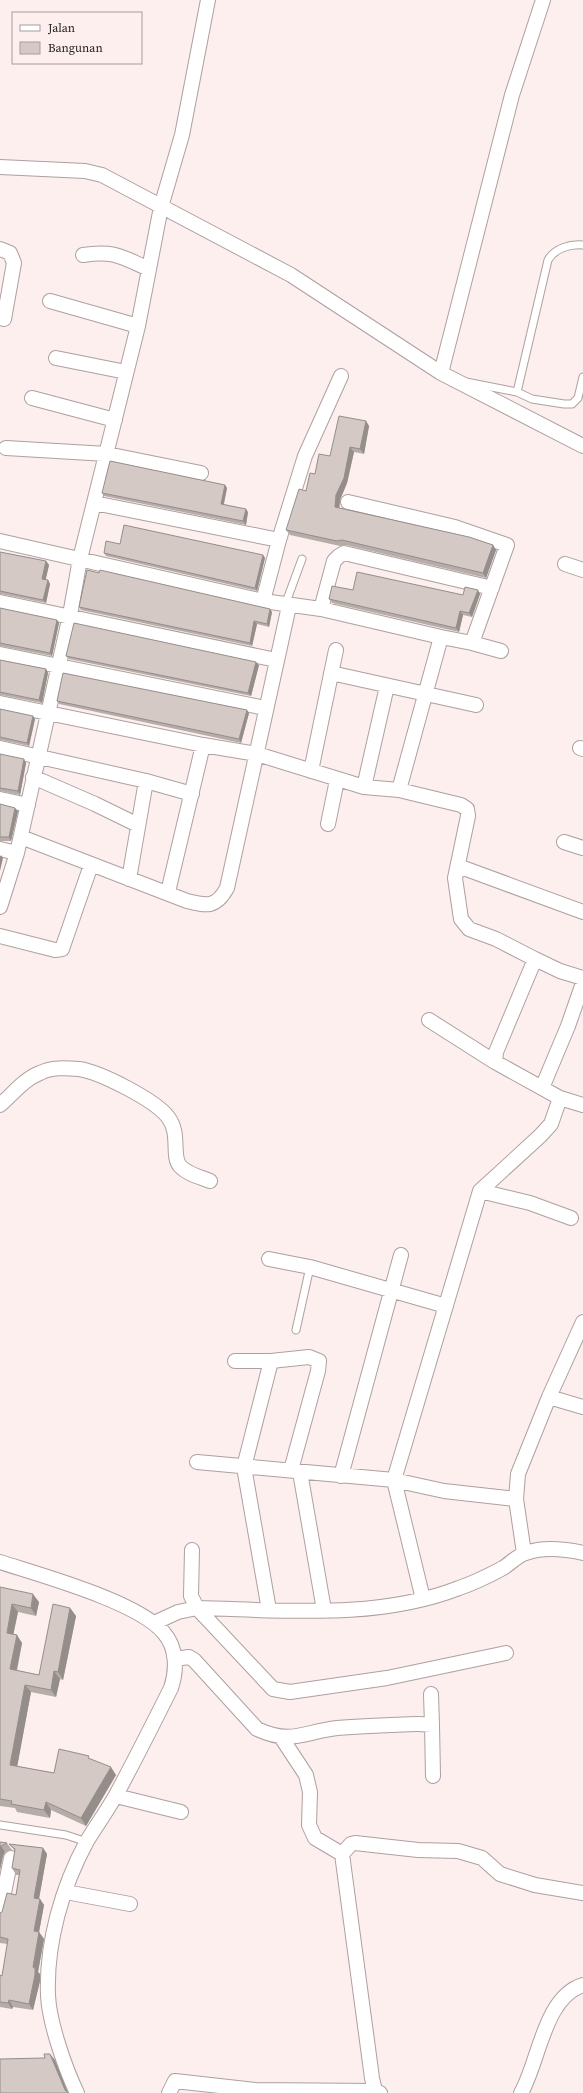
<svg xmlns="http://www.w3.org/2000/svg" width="583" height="2093" font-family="'Source Serif 4',serif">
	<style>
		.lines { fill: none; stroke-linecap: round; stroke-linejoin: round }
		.service-casing { stroke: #aca1a0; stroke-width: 9 }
		.minor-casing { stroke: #aca1a0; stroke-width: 16 }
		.service { stroke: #fff; stroke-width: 7 }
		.minor { stroke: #fff; stroke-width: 14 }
		.wall { fill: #b6ada9 }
		.shaded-wall { fill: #948d8a }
		.building { fill: #d4c9c5; stroke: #948d8a }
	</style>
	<rect width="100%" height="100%" fill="#fcefee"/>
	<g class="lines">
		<g class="service-casing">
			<path id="service" d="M 466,382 L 517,392 L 532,399 L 564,404 L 572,404 L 578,398 L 583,377
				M 517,392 L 548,260 C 555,248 570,244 583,245
				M 285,605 L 302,559
				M 296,1330 L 310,1267
				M 0,1825 L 66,1835 L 87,1842"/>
		</g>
		<g class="minor-casing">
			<path id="minor" d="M 0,167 L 85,171 L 102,175 L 291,275 L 441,373 L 583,446
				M 0,249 L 10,253 L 14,263 L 4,319
				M 83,255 C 114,250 122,257 149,269
				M 50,301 L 138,326
				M 56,358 L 126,372
				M 441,373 L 512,95 L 543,0
				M 32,398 L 115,420
				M 6,448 L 107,454 L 201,473
				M 94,503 L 279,540
				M 0,541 L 263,601 L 321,609 L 441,637 L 472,643 L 507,545 L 455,527 L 348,502
				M 565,564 L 583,570
				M 263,601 L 279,540 L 305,456 L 341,376
				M 0,602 L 276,660
				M 321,609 L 334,561 L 339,556 L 344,553 L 492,588
				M 472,643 L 501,651
				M 0,654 L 265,708
				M 331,673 L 476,705
				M 0,703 L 203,745 L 257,754 L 364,787 L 399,790 L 461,805 L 467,809 L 468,816 L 455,878 L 461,919 L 469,929 L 496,939 L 535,959 L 496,1052 L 495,1062 L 560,1098 L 551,1124 L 540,1136 L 480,1191 L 394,1480 L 423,1599
				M 0,748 L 146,781 L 192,794
				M 580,748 L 583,749
				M 311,771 L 336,650
				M 33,777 L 95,804 L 138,825
				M 364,787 L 387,686
				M 399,790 L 441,637
				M 0,799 L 28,805
				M 328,824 L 337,780
				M 21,837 L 187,901 C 207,906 216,908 227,888 L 289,606
				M 564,842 L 583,848
				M 0,849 L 17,853
				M 458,866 L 583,912
				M 129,879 L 146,781
				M 168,892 L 203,745
				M 0,907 L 17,853 L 70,615 L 80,559 L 138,326 L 161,207 L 182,135 L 208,0
				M 0,936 L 55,950 L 62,949 L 91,865
				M 535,959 L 560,971 L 583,978
				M 429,1020 L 495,1062
				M 542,1088 L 568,1026 L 583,983
				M 560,1098 L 583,1105
				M 0,1105 C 13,1094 24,1079 40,1073 C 51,1067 66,1068 79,1069 C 100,1072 155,1100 168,1117 C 181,1134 171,1156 180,1166 C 187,1174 200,1177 210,1181
				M 480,1191 L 530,1203 L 571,1218
				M 269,1259 L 310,1267 L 446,1306
				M 235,1361 L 271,1361 L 309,1357 L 319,1361 L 318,1371 L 291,1470
				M 549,1397 L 583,1407
				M 197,1462 L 394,1480 L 444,1491 L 516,1499 L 524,1553
				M 300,1472 L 324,1610
				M 341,1476 L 401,1255
				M 516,1499 L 518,1474 L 549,1397 L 583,1322
				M 192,1550 L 191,1596 L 197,1608 L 273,1689 L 290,1692 L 387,1678 L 506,1653
				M 0,1562 C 40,1575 139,1602 164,1633 C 177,1648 177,1670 171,1688 C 153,1724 135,1760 116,1795 C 107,1811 96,1826 87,1841 C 62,1887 46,1943 48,1995 C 49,2022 65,2068 77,2093
				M 269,1610 L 244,1467 L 271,1361
				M 154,1623 L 178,1612 L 197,1608 C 283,1610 377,1620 459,1588 C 474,1583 490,1575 503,1568 C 511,1563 518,1555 526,1553 C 543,1547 565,1549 583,1553
				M 175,1659 L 189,1657 L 194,1660 L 257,1729 C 292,1745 303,1732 337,1728 C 364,1726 392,1725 419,1724 L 432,1725 L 431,1694
				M 432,1725 L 433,1776
				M 281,1737 L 306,1775 L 310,1792 L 309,1825 L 315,1838 L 342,1854 L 372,2078 L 375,2091 L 380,2093
				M 116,1796 L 181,1812
				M 342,1854 L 351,1844 L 355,1843 L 418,1850 L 458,1851 L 482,1858 L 500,1874 L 535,1885 L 583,1893
				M 66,1892 L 130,1904
				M 0,1913 L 11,1858
				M 169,2093 L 175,2081 L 255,2090 L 375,2091
				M 521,2093 C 539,2062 544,1997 583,1985"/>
		</g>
		<use href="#service" class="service"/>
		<use href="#minor" class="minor"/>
	</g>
	<path class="wall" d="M 366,421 L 369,426 L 364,454 L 354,452 L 347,483 L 340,500 L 339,508 L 493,545 L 496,550 L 486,578 L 346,545 L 340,546 L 290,535 L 286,530 L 306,491 L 315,474 L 330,456 Z
		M 225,485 L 227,488 L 224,504 L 248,512 L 246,525 L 104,496 L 102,493 Z
		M 120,544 L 263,555 L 265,558 L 257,591 L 106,556 L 104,553 Z
		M 0,552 L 46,561 L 49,565 L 45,580 L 48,580 L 50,584 L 46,603 L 1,594 L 0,594 Z
		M 353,590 L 463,595 L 480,594 L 472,617 L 463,615 L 459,632 L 332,603 L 329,599 Z
		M 79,607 L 272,612 L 269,627 L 257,624 L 252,646 L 81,610 Z
		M 0,608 L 59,623 L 52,656 L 0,646 Z
		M 66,656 L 259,665 L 251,696 L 69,659 Z
		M 0,660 L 46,669 L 48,673 L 42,703 L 1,695 L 0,695 Z
		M 57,701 L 249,713 L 241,743 L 59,704 Z
		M 0,709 L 35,719 L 29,746 L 1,740 L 0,740 Z
		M 0,754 L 26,763 L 20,795 L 0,791 Z
		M 0,804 L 18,811 L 11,841 L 0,841 Z
		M 0,1587 L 39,1602 L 36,1616 L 18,1612 L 13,1634 L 22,1643 L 17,1671 L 39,1675 L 70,1608 L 76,1616 L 63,1680 L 60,1679 L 56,1697 L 31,1692 L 17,1766 L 54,1773 L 90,1759 L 116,1775 L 86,1826 L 51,1810 L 50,1818 L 17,1812 L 15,1808 L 0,1806 Z
		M 0,1842 L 7,1843 L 12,1850 L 5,1852 L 3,1856 L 0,1870 Z
		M 9,1844 L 43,1848 L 47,1854 L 39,1899 L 44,1905 L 39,1932 L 44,1939 L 38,1972 L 40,1974 L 40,1981 L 33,2010 L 13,2007 L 12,2009 L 0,2007 L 0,1975 L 2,1976 L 8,1944 L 0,1943 L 0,1913 L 2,1912 L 16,1895 L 20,1875 L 16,1875 L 12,1868 L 15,1851 Z"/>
	<path class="shaded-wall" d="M 366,421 L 369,426 L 364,454 L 360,449 Z
		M 350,447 L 354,452 L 347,483 L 340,500 L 339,512 L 335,507 L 336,495 Z
		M 225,485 L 227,488 L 223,507 L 221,504 Z
		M 246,509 L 248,512 L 246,525 L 243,521 Z
		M 493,545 L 496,550 L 486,578 L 483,573 Z
		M 263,555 L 265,558 L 257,591 L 255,588 Z
		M 46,561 L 49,565 L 45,583 L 42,579 Z
		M 48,580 L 50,584 L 46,603 L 43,600 Z
		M 478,590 L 480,594 L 472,617 L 469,613 Z
		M 270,609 L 272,612 L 269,627 L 267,624 Z
		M 460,611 L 463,615 L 459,632 L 456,628 Z
		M 57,620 L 59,623 L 52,656 L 50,653 Z
		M 254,621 L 257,624 L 252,646 L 250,643 Z
		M 256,662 L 259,665 L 251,696 L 248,693 Z
		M 46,669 L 48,673 L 42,703 L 39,700 Z
		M 247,710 L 249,713 L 241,743 L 239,739 Z
		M 33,716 L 35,719 L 29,746 L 27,743 Z
		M 24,759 L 26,763 L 20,795 L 18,791 Z
		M 15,808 L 18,811 L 11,841 L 9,837 Z
		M 1,855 L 3,858 L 0,871 L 0,857 Z
		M 33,1594 L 39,1602 L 36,1616 L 31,1608 Z
		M 12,1604 L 18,1612 L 12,1641 L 7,1633 Z
		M 70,1608 L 76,1616 L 63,1680 L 58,1672 Z
		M 17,1635 L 22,1643 L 15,1677 L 10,1669 Z
		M 54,1671 L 60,1679 L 56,1697 L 51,1690 Z
		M 25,1685 L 31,1692 L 16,1773 L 10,1765 Z
		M 111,1767 L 116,1775 L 86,1826 L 81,1818 Z
		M 46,1802 L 51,1810 L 50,1818 L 44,1810 Z
		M 1,1846 L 5,1852 L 3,1856 L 0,1870 L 0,1847 Z
		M 43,1848 L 47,1854 L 38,1904 L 34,1898 Z
		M 40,1899 L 44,1905 L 39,1932 L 44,1939 L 38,1972 L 40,1974 L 40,1981 L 33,2010 L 29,2004 L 33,1967 L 34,1931 Z
		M 9,2000 L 13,2007 L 12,2009 L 8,2003 Z
		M 50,2054 L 55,2060 L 68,2093 L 65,2090 Z"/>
	<path class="building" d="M 339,416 L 366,421 L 360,449 L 350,447 L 344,478 L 336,495 L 335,507 L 469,537 L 493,545 L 483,573 L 342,540 L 337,541 L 286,530 L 299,489 L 306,491 L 310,473 L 315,474 L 319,454 L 330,456 Z
		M 110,461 L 225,485 L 221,504 L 246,509 L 243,521 L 102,493 Z
		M 124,525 L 263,555 L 255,588 L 104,553 L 106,541 L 120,544 Z
		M 0,552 L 46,561 L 42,579 L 48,580 L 43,600 L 0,591 Z
		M 87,570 L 99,573 L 100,570 L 270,609 L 267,624 L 254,621 L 250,643 L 79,607 Z
		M 357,572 L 463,595 L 465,587 L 478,590 L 469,613 L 460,611 L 456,628 L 329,599 L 332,586 L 353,590 Z
		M 0,608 L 57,620 L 50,653 L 0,643 Z
		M 74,623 L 256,662 L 248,693 L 66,656 Z
		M 0,660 L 46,669 L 39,700 L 0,692 Z
		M 63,673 L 247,710 L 239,739 L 57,701 Z
		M 0,709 L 33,716 L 27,743 L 0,737 Z
		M 0,754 L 24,759 L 18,791 L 0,788 Z
		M 0,804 L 15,808 L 9,837 L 0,837 Z
		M 0,1587 L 33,1594 L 31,1608 L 12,1604 L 7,1633 L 17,1635 L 10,1669 L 39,1675 L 53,1604 L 70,1608 L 58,1672 L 54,1671 L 51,1690 L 25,1685 L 10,1765 L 54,1773 L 59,1749 L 89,1756 L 88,1758 L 111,1767 L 81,1818 L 46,1802 L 44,1810 L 11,1804 L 12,1801 L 0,1799 Z
		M 0,1842 L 7,1843 L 1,1846 L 0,1847 Z
		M 9,1844 L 43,1848 L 34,1898 L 40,1899 L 34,1931 L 39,1932 L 33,1967 L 35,1968 L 35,1975 L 29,2004 L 9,2000 L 8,2003 L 0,2002 L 0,1975 L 2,1976 L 8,1939 L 0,1937 L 0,1913 L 2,1912 L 7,1893 L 16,1895 L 20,1870 L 12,1868 L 15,1849 Z
		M 44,2054 L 50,2054 L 65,2090 L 68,2093 L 0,2093 L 0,2059 L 45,2058 Z"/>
	<rect x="12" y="12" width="130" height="52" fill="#fcefee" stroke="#a69d9c"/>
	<rect x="20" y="25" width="20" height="6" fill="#ffffff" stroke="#a69d9c"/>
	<text x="48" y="32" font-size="12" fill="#252121">Jalan</text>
	<rect x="20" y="42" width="20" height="12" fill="#d4c9c5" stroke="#a69d9c"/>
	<text x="48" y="52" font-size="12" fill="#252121">Bangunan</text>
</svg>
